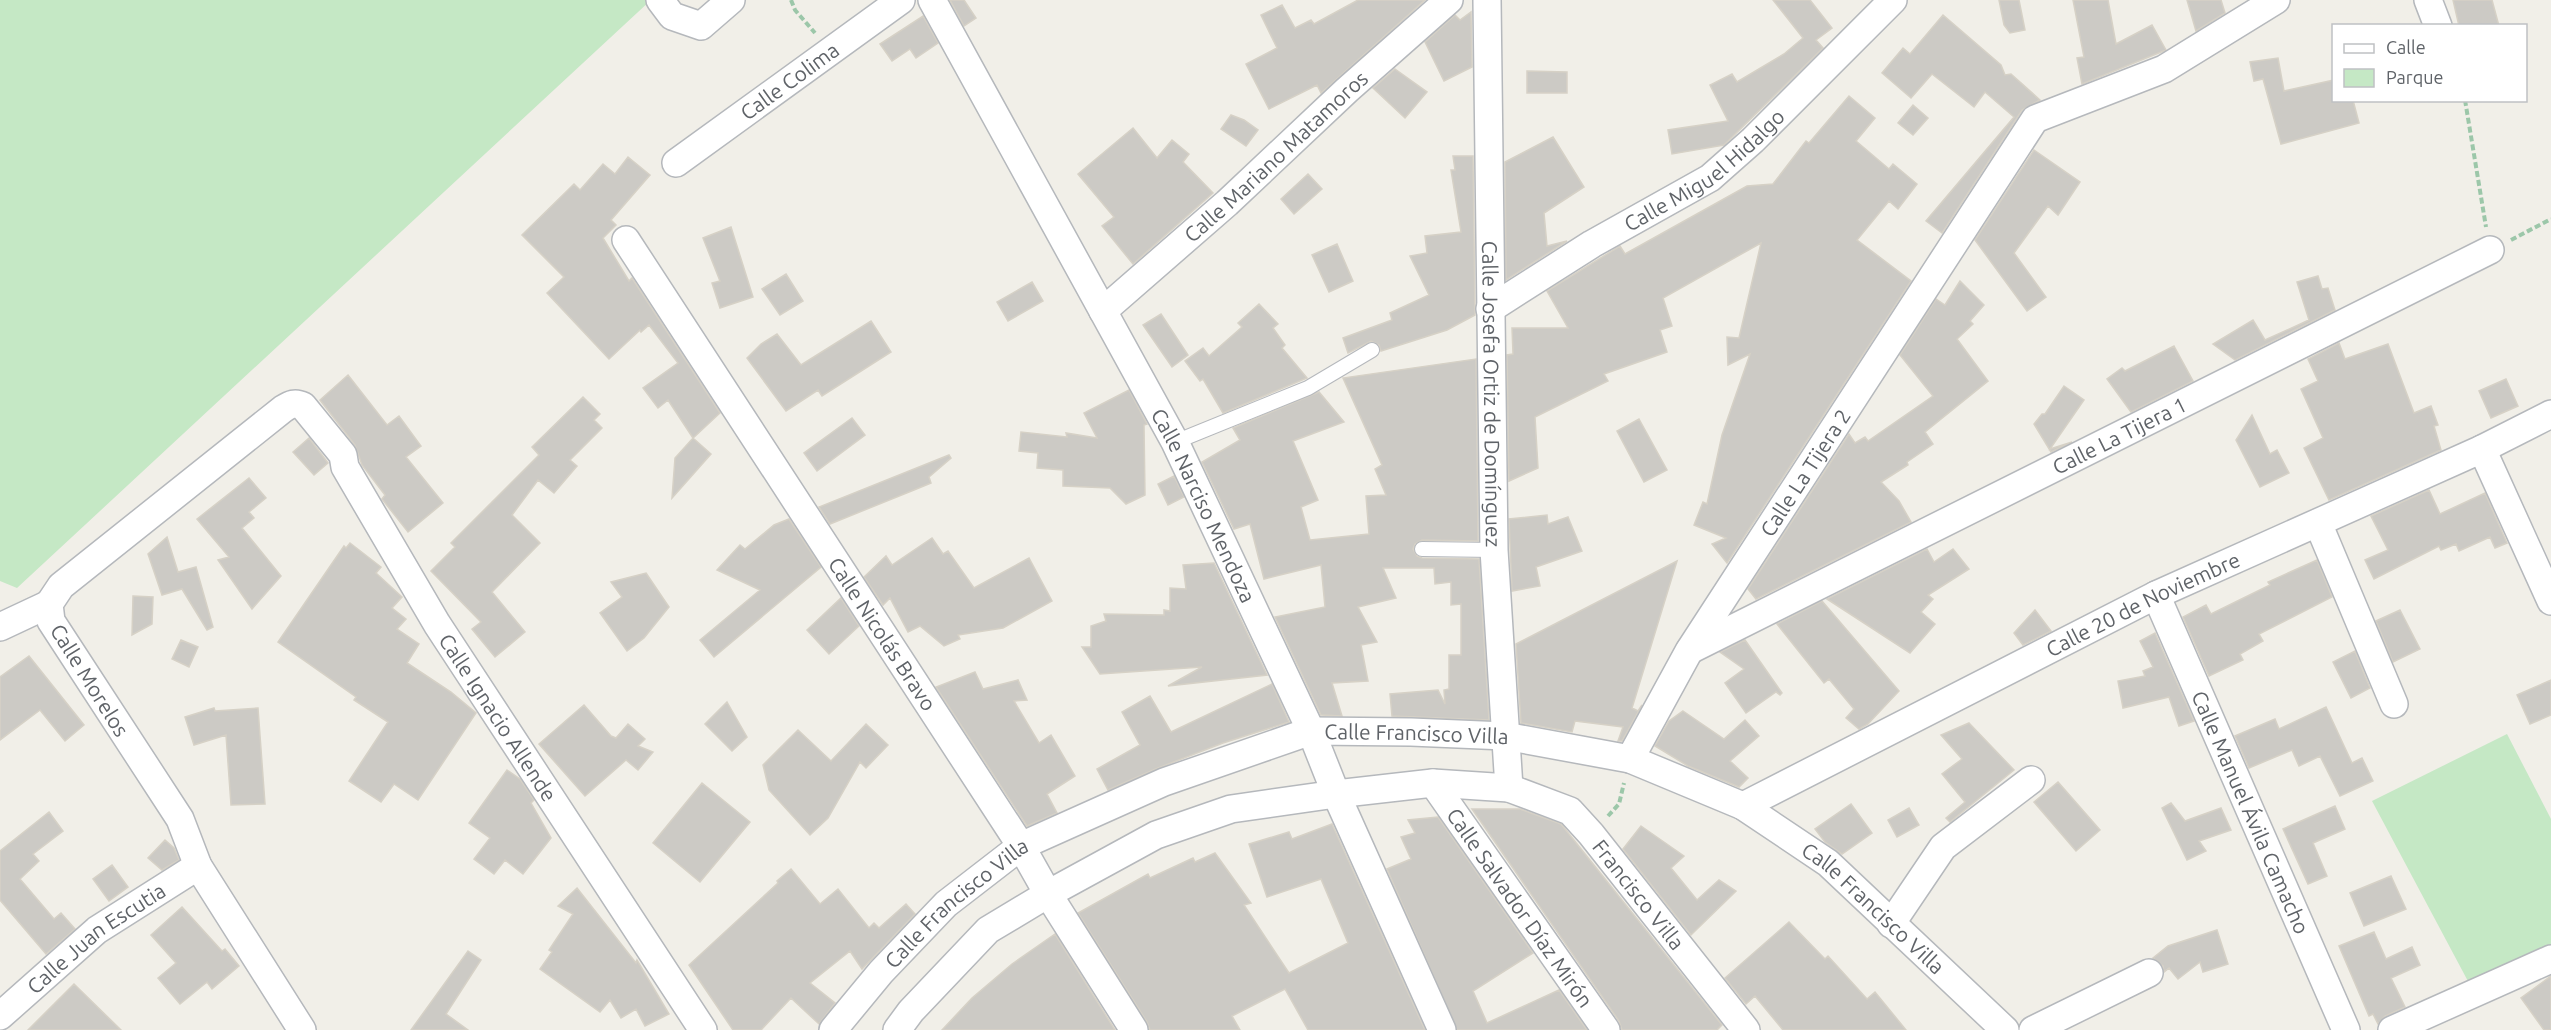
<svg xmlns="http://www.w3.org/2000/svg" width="2551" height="1030" font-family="Ubuntu,sans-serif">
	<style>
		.green { fill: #c5e8c5 }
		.building { fill: #cccac5; stroke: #d6d1c6; stroke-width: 1.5 }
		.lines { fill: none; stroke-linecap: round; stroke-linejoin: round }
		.service-casing { stroke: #b5b8bc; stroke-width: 16 }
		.minor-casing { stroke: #b5b8bc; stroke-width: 30 }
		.path { stroke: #9cc7a9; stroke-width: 4; stroke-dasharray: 6 3; stroke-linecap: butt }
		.service { stroke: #fff; stroke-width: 14 }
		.minor { stroke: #fff; stroke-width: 27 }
		.labels { text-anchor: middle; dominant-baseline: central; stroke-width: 4.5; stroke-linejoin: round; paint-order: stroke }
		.street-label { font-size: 21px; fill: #5f6368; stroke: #fff }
	</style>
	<rect width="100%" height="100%" fill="#f1efe8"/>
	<path class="green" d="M 0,0 L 651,0 L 17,588 L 0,581 Z
		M 2507,734 L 2551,819 L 2551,948 L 2470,985 L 2372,801 Z"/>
	<path class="building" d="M 950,0 L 964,0 L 976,18 L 964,26 Z
		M 1358,0 L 1425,0 L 1321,93 L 1317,85 L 1269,109 L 1246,64 L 1277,48 L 1261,15 L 1282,5 L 1295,28 L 1311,20 L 1314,24 Z
		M 1773,0 L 1810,0 L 1832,28 L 1816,40 L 1823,48 L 1724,145 L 1672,154 L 1668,130 L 1728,121 L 1710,85 L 1732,74 L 1737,82 L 1784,54 L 1803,38 Z
		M 1999,0 L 2019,0 L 2025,30 L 2010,33 L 2004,25 Z
		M 2073,0 L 2108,0 L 2116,44 L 2152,25 L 2166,50 L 2082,84 L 2077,58 L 2084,57 Z
		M 2187,0 L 2221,0 L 2225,13 L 2196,31 Z
		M 2453,0 L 2492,0 L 2499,26 L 2459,26 Z
		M 1471,12 L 1472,67 L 1444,81 L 1425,42 L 1455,15 L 1460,20 Z
		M 1943,15 L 2001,65 L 2005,75 L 2011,74 L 2040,100 L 2022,110 L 1942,233 L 1926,221 L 2014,117 L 1985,92 L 1974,107 L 1932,74 L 1911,98 L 1882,73 L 1903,48 L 1910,54 Z
		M 923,16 L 938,43 L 916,58 L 910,49 L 892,61 L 880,44 Z
		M 2278,58 L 2284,91 L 2334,80 L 2334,100 L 2353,100 L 2359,123 L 2281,144 L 2263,79 L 2254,81 L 2250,62 Z
		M 1395,69 L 1427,92 L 1405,118 L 1373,88 Z
		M 1527,71 L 1567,72 L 1567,93 L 1527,93 Z
		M 1849,96 L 1875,118 L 1856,141 L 1889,169 L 1893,164 L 1917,184 L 1898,209 L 1889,201 L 1857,240 L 1911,281 L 1727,563 L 1712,544 L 1726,538 L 1694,525 L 1703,502 L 1707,504 L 1722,435 L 1750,354 L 1728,365 L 1727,337 L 1739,338 L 1761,243 L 1663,298 L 1672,326 L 1660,330 L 1667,352 L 1604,374 L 1608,381 L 1535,417 L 1538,468 L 1509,481 L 1507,355 L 1513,354 L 1512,328 L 1568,328 L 1547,291 L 1620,246 L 1625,254 L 1747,186 L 1773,184 L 1806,141 L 1809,143 Z
		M 1913,105 L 1928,118 L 1913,135 L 1898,123 Z
		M 1231,115 L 1244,120 L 1258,130 L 1246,146 L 1221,129 Z
		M 1133,128 L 1157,158 L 1172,140 L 1189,154 L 1183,162 L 1213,193 L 1133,264 L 1102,226 L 1114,217 L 1078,174 Z
		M 1553,137 L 1584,187 L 1544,213 L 1547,246 L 1567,241 L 1506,280 L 1505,162 Z
		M 2034,150 L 2080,182 L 2058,215 L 2048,206 L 2014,253 L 2046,297 L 2027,311 L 1975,240 Z
		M 1453,156 L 1473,156 L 1475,315 L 1447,330 L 1381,351 L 1379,345 L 1371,341 L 1348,353 L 1343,338 L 1392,320 L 1390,313 L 1429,295 L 1410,256 L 1427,253 L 1425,236 L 1461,232 L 1451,170 L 1455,170 Z
		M 628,157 L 650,175 L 611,220 L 616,225 L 603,238 L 629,281 L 632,278 L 720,413 L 693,438 L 668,400 L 658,408 L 643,388 L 678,363 L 649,325 L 641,332 L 640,330 L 609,359 L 547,293 L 564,277 L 522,235 L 574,184 L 580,190 L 603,164 L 615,174 Z
		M 1308,174 L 1322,189 L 1294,214 L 1281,199 Z
		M 731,227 L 753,297 L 720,308 L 712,283 L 720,281 L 703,238 Z
		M 1337,244 L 1353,281 L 1329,292 L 1312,255 Z
		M 786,274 L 803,301 L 780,315 L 762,289 Z
		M 2318,276 L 2322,289 L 2328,288 L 2335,310 L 2235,360 L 2213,344 L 2253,320 L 2265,340 L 2309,320 L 2297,282 Z
		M 1960,281 L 1984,305 L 1970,321 L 1973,324 L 1957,339 L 1988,381 L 1925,432 L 1933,444 L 1907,462 L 1908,465 L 1881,482 L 1899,501 L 1911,522 L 1756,599 L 1748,589 L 1849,434 L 1855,443 L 1865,437 L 1868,441 L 1933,396 L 1900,355 L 1936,299 L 1945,305 Z
		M 1032,282 L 1043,301 L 1008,321 L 997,302 Z
		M 1259,304 L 1278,324 L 1273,328 L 1285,345 L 1282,348 L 1307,378 L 1223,413 L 1203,379 L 1200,381 L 1185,361 L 1203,348 L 1209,356 L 1242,327 L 1238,323 Z
		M 1161,314 L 1188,355 L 1172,367 L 1143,325 Z
		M 871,321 L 891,352 L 822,396 L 818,390 L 786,411 L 747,358 L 761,344 L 777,334 L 801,365 Z
		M 2339,343 L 2345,359 L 2388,344 L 2414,413 L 2431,406 L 2438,425 L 2434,426 L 2441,450 L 2329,500 L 2304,448 L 2323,438 L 2301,389 L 2318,381 L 2308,359 Z
		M 2174,346 L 2193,381 L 2131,412 L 2107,379 L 2122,368 L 2125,371 Z
		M 1476,359 L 1478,541 L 1422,540 L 1415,544 L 1413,549 L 1417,556 L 1422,558 L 1479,559 L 1489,720 L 1392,716 L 1390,694 L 1438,690 L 1445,704 L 1444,690 L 1449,689 L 1449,655 L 1461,655 L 1461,604 L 1451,605 L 1451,582 L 1435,584 L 1434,568 L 1383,568 L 1396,598 L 1358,607 L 1377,642 L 1361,645 L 1368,681 L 1332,683 L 1342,716 L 1321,715 L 1275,617 L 1325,607 L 1321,565 L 1264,579 L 1250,524 L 1234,529 L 1202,462 L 1240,440 L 1233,428 L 1319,392 L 1344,422 L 1293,441 L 1318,500 L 1301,507 L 1310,540 L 1369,534 L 1366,496 L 1386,495 L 1375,469 L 1382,465 L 1343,378 Z
		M 348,375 L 387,425 L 399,416 L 421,446 L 406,457 L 443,503 L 408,532 L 382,499 L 385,495 L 362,465 L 355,445 L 320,400 Z
		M 2506,379 L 2518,406 L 2491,418 L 2479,391 Z
		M 2064,386 L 2084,400 L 2050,449 L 2072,442 L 2051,452 L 2034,424 L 2042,414 L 2045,414 Z
		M 1129,390 L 1147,424 L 1144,425 L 1145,495 L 1126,504 L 1110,488 L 1063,486 L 1063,470 L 1037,468 L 1038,453 L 1019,451 L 1021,432 L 1067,437 L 1066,433 L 1097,438 L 1084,413 Z
		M 583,397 L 600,414 L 594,420 L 602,428 L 570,460 L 577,466 L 554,493 L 538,480 L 512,515 L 540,543 L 492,592 L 525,632 L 495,657 L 472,629 L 481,622 L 431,571 L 455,547 L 451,543 L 539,455 L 532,447 Z
		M 2252,415 L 2270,454 L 2277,450 L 2289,473 L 2260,487 L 2236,440 Z
		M 852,418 L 865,435 L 817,471 L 804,453 Z
		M 1639,419 L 1667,470 L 1644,482 L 1617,431 Z
		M 309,438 L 328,463 L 314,475 L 293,452 Z
		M 693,438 L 711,454 L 672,498 L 675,458 Z
		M 949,455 L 951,458 L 929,477 L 931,483 L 914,490 L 830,524 L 819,507 Z
		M 1174,476 L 1184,497 L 1168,505 L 1158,484 Z
		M 249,478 L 266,498 L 249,512 L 254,518 L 242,528 L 281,576 L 252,609 L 218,560 L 229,557 L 197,519 Z
		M 2429,490 L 2440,514 L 2485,493 L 2507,543 L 2495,548 L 2490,537 L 2459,551 L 2456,544 L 2441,550 L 2439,546 L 2374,579 L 2365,560 L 2388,550 L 2371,516 Z
		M 1547,515 L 1548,524 L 1568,517 L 1582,551 L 1536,567 L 1540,586 L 1512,591 L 1509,519 Z
		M 789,519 L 821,567 L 714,657 L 700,640 L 760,590 L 717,570 L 740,545 L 745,549 L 774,525 Z
		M 167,537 L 178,572 L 196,567 L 213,627 L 207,630 L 182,589 L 162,595 L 148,554 Z
		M 932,538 L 943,554 L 948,551 L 974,588 L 1029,558 L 1052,601 L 1003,628 L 958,635 L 960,639 L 944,646 L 920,626 L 908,632 L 890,598 L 883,605 L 864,577 L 886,556 L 892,565 Z
		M 350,543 L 381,567 L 376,573 L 402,597 L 392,608 L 406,619 L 397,629 L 419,644 L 407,663 L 451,692 L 476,713 L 418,800 L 394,784 L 381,802 L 349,781 L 388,722 L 354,700 L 356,697 L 278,642 L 344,546 L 346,548 Z
		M 1927,549 L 1934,562 L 1953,549 L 1969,569 L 1928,595 L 1933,599 L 1921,612 L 1935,624 L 1910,653 L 1827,599 Z
		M 2317,560 L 2332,597 L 2259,634 L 2263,641 L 2240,654 L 2243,660 L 2209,676 L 2183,617 L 2206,605 L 2211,614 L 2270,585 L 2268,582 Z
		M 1677,561 L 1632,708 L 1638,711 L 1642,705 L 1622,741 L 1618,741 L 1623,727 L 1575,721 L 1572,732 L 1521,723 L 1516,644 Z
		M 1214,563 L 1267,675 L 1168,686 L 1202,667 L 1100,674 L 1082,647 L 1091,647 L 1091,626 L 1106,621 L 1104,614 L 1164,615 L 1164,610 L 1170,611 L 1170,588 L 1186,589 L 1183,565 Z
		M 646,573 L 669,607 L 644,638 L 627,651 L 600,613 L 622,597 L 611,582 Z
		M 133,596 L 153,597 L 152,624 L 132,635 Z
		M 841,598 L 859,626 L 829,654 L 807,630 Z
		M 1822,601 L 1899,691 L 1868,724 L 1859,729 L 1846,718 L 1854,709 L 1829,679 L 1824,683 L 1777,624 Z
		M 2035,610 L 2051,631 L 2023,645 L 2014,633 Z
		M 2400,610 L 2420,649 L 2393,662 L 2376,621 Z
		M 2155,633 L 2194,721 L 2179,726 L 2169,697 L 2123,708 L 2118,681 L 2145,676 L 2143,671 L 2153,667 L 2140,641 Z
		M 181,640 L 198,647 L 189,667 L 172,659 Z
		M 1745,640 L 1782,693 L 1780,695 L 1776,692 L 1746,713 L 1725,683 L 1744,669 L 1720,652 Z
		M 2355,651 L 2370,688 L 2351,698 L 2333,662 Z
		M 29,656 L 84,725 L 65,741 L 40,710 L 0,740 L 0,677 Z
		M 975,672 L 983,689 L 1018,680 L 1027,700 L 1014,701 L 1039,743 L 1051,735 L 1075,776 L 1047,794 L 1057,813 L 1027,826 L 936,687 Z
		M 2551,680 L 2551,715 L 2530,724 L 2517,695 Z
		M 1272,684 L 1289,722 L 1223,743 L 1158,768 L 1108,790 L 1097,769 L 1140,745 L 1122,712 L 1150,696 L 1171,732 Z
		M 727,702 L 747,737 L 732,751 L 705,724 Z
		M 584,705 L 611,736 L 616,738 L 628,724 L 645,739 L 638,746 L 653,752 L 638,770 L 626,760 L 585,796 L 539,744 Z
		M 2326,707 L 2352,763 L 2362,758 L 2373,781 L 2340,796 L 2320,756 L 2299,766 L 2292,750 L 2249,768 L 2235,736 L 2275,719 L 2279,729 Z
		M 214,708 L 215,711 L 258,708 L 265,804 L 231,805 L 226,735 L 194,745 L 185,717 Z
		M 1683,711 L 1724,739 L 1745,720 L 1759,736 L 1730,761 L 1748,778 L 1739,787 L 1688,766 L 1655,746 L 1669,721 Z
		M 1969,723 L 2014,770 L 1950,822 L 1946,818 L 1965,802 L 1942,774 L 1962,759 L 1941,735 Z
		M 866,724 L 888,745 L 866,768 L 860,762 L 828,818 L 810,835 L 769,790 L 763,765 L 798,730 L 831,761 Z
		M 507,770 L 520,779 L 534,800 L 531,803 L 551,838 L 523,874 L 505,860 L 494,874 L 474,859 L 490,838 L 469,823 Z
		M 2058,782 L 2100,830 L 2076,851 L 2034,802 Z
		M 702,783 L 750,822 L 700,882 L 653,843 Z
		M 2171,803 L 2185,821 L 2221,808 L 2231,830 L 2199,841 L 2206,851 L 2187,860 L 2162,808 Z
		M 1851,804 L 1872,833 L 1842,854 L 1825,842 L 1815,829 Z
		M 2335,806 L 2345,829 L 2313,843 L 2327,876 L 2308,884 L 2283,829 Z
		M 1909,808 L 1919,825 L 1897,837 L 1888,820 Z
		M 1472,809 L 1520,809 L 1561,824 L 1722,1025 L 1717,1030 L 1622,1030 L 1619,1021 Z
		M 49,812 L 63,831 L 33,854 L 39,861 L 20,879 L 54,919 L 61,913 L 75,929 L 46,954 L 0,900 L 0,851 Z
		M 1438,817 L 1533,953 L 1473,991 L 1487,1023 L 1559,990 L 1587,1030 L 1457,1030 L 1387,869 L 1411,859 L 1401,837 L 1415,833 L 1408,820 Z
		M 1332,824 L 1425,1030 L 1308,1030 L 1285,989 L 1232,1016 L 1240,1030 L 1150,1030 L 1147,1022 L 1078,913 L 1148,874 L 1150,878 L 1193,858 L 1195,862 L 1215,853 L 1251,903 L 1244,905 L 1289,973 L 1348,943 L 1321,879 L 1267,897 L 1249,844 L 1289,832 L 1292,839 Z
		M 1641,826 L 1684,856 L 1671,868 L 1697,900 L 1719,880 L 1736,891 L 1691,935 L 1623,849 Z
		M 165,840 L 174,848 L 179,860 L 162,870 L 148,858 Z
		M 112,865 L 128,887 L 109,901 L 93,879 Z
		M 791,869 L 820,904 L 838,889 L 869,928 L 874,923 L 879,928 L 906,904 L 915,914 L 862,969 L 850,951 L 810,983 L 835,1003 L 819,1024 L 791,998 L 761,1030 L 733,1030 L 689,965 L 778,883 L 777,881 Z
		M 2391,876 L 2406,909 L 2364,926 L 2350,893 Z
		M 577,888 L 636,963 L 637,960 L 669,1014 L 645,1026 L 636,1009 L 621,1018 L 610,1000 L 600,1012 L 540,969 L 552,952 L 549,950 L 573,914 L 558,906 Z
		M 182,907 L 222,951 L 225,949 L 239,966 L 212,989 L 207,982 L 180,1004 L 158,978 L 176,963 L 151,935 Z
		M 1789,922 L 1825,959 L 1828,956 L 1867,999 L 1875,992 L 1906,1030 L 1783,1030 L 1755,996 L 1746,1004 L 1725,978 Z
		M 2217,930 L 2228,964 L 2203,972 L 2200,962 L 2178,979 L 2169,968 L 2164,972 L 2163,966 L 2153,958 L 2168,946 Z
		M 2374,932 L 2386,959 L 2412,947 L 2420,965 L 2391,978 L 2405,1007 L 2385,1016 L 2378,1024 L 2373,1014 L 2369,1016 L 2339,946 Z
		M 1055,934 L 1115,1030 L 942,1030 L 972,998 L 1012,964 Z
		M 468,951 L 481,960 L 446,1014 L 468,1030 L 411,1030 Z
		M 2551,976 L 2551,1030 L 2544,1030 L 2521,998 Z
		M 74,984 L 121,1030 L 28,1030 Z"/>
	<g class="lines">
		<g class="service-casing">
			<path id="service" d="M 1175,442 L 1308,388 L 1372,350
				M 1422,549 L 1494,550"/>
		</g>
		<g class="minor-casing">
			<g id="minor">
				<path d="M 660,0 L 672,16 L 701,26 L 731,0"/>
				<path id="s1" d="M 932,0 L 1175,442 L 1311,731 L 1336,794 L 1442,1030"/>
				<path id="s2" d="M 1487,0 L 1494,550 L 1509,788"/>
				<path d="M 2428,0 L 2438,26"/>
				<path id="s3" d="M 676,163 L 901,0"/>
				<path id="s4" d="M 626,240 L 1021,846 L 1048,894 L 1134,1030"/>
				<path id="s5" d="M 1490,309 L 1592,244 L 1710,178 L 1753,140 L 1893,0"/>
				<path id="s6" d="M 1103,311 L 1227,203 L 1347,90 L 1449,0"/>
				<path d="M 2482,449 L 2551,601"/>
				<path d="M 2318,523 L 2394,704"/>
				<path id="s7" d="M 2156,595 L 2346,1030"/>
				<path d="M 0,627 L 49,604"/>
				<path id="s8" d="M 1690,650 L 2490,250"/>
				<path id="s9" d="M 1630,759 L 1689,651 L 2035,119 L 2164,69 L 2276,0"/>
				<path id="s10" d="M 1433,783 L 1606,1030"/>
				<path id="s11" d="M 1743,806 L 2156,595 L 2482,449 L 2551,414"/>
				<path d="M 1891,924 L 1943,847 L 2031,780"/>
				<path id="s12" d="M 0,1016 L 97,930 L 198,866"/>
				<path id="s13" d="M 302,1030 L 198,866 L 180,819 L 51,621 L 49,604 L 61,586 L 283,409 C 291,404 295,402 303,406 L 343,455 L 345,467 L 437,624 L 703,1030"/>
				<path id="s14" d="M 833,1030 L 881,972 L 946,904 L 1021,846 L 1164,782 L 1311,731 L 1411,732 L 1505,736 L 1630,759 L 1743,806 L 1828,863 L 2005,1030"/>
				<path id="s15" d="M 897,1030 L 911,1011 L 988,930 L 1048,894 L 1156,835 L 1231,809 L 1336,794 L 1433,783 L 1509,788 L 1570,811 L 1591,834 L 1746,1030"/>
				<path d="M 2033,1030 L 2149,973"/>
				<path d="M 2392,1030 L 2551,959"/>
			</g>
		</g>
		<path class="path" d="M 791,0 L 795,10 L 815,33
			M 2465,100 L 2486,227
			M 2511,240 L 2551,219
			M 1608,816 L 1619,804 L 1624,783"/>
		<use href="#service" class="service"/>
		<use href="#minor" class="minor"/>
	</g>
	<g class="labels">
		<g class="street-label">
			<text stroke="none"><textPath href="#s3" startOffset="140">Calle Colima</textPath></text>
			<text stroke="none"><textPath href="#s6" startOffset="232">Calle Mariano Matamoros</textPath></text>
			<text stroke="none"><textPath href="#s5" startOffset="256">Calle Miguel Hidalgo</textPath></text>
			<text stroke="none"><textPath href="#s2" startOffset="394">Calle Josefa Ortiz de Domínguez</textPath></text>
			<text stroke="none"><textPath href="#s8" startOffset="480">Calle La Tijera 1</textPath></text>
			<text stroke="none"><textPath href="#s9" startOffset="336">Calle La Tijera 2</textPath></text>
			<text stroke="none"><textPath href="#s1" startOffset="574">Calle Narciso Mendoza</textPath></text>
			<text stroke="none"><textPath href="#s11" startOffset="448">Calle 20 de Noviembre</textPath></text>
			<text stroke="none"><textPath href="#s4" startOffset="470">Calle Nicolás Bravo</textPath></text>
			<text transform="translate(90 680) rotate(58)">Calle Morelos</text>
			<text stroke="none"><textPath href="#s13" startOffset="1194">Calle Ignacio Allende</textPath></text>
			<text stroke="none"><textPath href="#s14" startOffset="682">Calle Francisco Villa</textPath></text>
			<text stroke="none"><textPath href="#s7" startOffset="237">Calle Manuel Ávila Camacho</textPath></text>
			<text stroke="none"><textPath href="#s15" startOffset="861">Francisco Villa</textPath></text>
			<text stroke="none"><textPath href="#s14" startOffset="178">Calle Francisco Villa</textPath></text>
			<text stroke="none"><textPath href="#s10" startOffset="152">Calle Salvador Díaz Mirón</textPath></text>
			<text stroke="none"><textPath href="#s14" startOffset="1186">Calle Francisco Villa</textPath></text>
			<text stroke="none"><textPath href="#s12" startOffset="124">Calle Juan Escutia</textPath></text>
		</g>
	</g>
	<rect x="2332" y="24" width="195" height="78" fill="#ffffff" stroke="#bfc1c3" stroke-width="1.5"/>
	<rect x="2344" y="44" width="30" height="9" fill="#ffffff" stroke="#bfc1c3" stroke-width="1.5"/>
	<text x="2386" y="54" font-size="18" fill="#5f6368">Calle</text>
	<rect x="2344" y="69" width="30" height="18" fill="#c5e8c5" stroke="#bfc1c3" stroke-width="1.5"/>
	<text x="2386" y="84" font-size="18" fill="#5f6368">Parque</text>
</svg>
